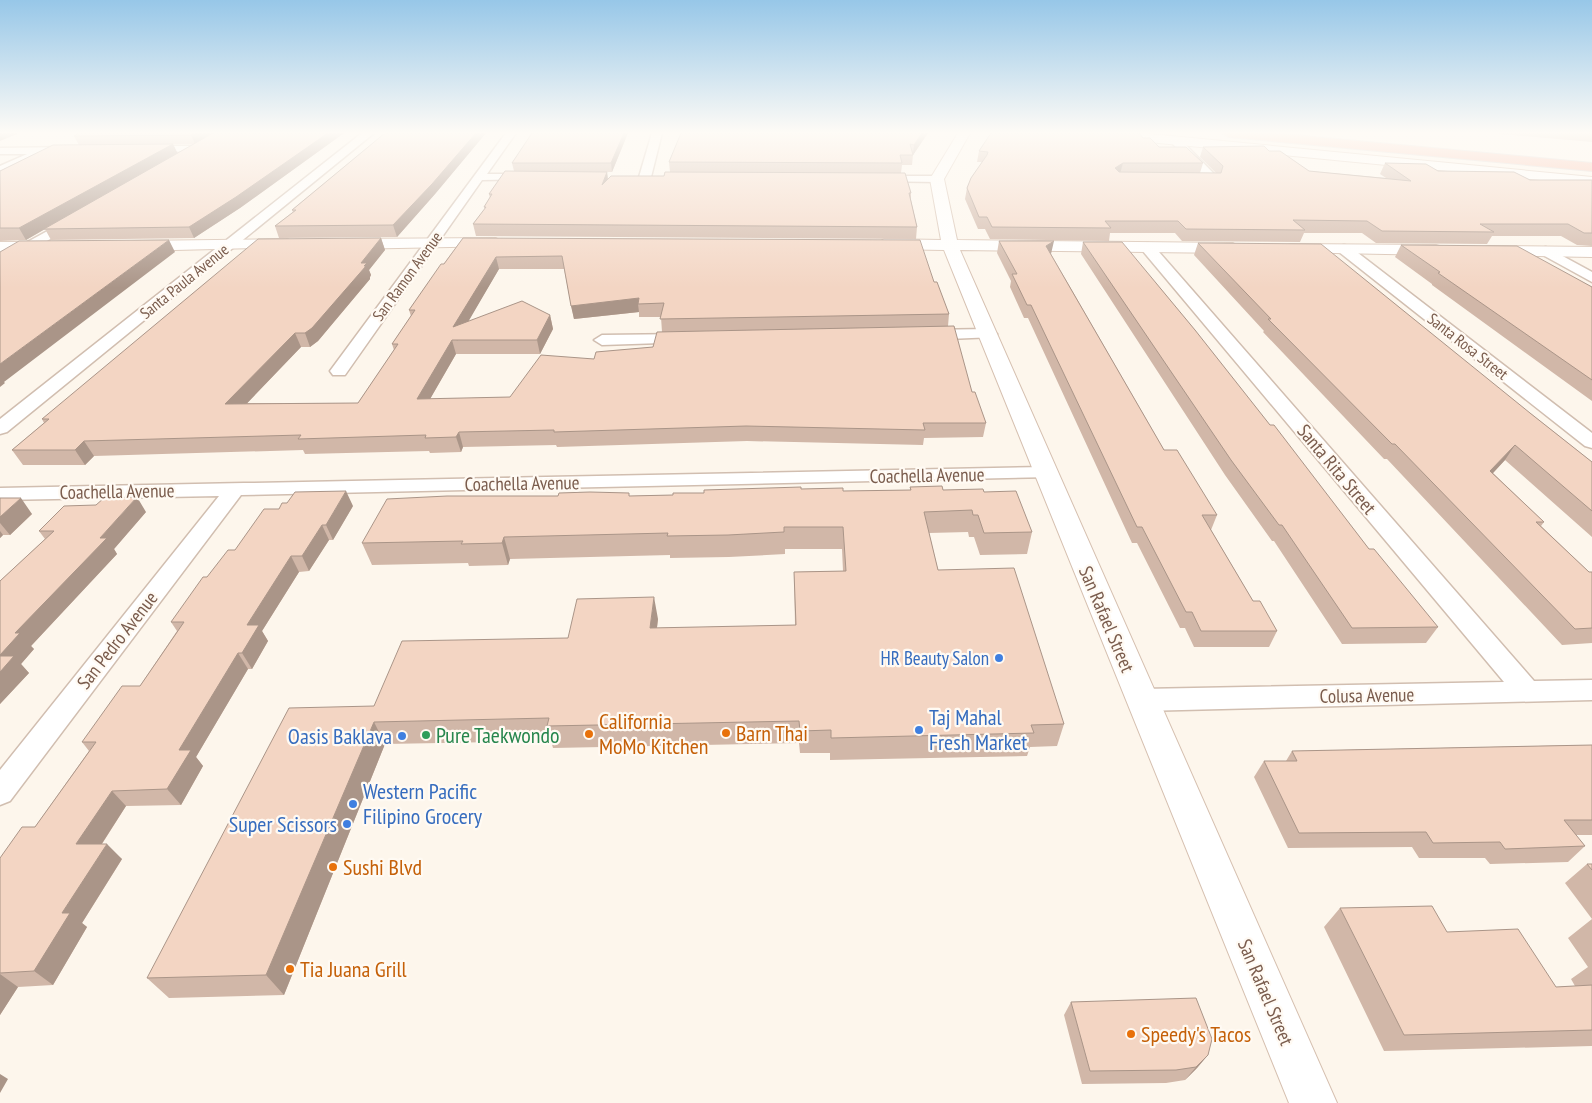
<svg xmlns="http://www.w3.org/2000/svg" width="1592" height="1103" font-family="'PT Sans Narrow',sans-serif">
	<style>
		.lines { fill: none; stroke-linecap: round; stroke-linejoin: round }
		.street-casing { stroke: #d1beb0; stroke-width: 3 }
		.secondary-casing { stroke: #d6c0b0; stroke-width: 2 }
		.highway-casing { stroke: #dad1cd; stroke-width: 2 }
		.street { fill: #fff; fill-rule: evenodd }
		.secondary { fill: #fff; fill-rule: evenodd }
		.highway { fill: #f7b7a3; fill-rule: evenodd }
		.wall { fill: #d1b7a8; fill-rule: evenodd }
		.shaded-wall { fill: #aa9588 }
		.building { fill: #f3d5c3; stroke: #aa9588 }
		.shop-dot { fill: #3f7fe0; stroke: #fffaf3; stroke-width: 2 }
		.food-dot { fill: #e8710a; stroke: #fffaf3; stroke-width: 2 }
		.leisure-dot { fill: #2e9e5b; stroke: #fffaf3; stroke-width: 2 }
		.labels { text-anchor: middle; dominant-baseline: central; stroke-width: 4.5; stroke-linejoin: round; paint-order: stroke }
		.far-street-label { font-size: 16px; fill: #7a5c4d; stroke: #fffaf3 }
		.street-label { font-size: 19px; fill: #7a5c4d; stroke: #fffaf3 }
		.shop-label { font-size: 19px; fill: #366cbe; stroke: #fffaf3; text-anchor: end }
		.near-shop-label { font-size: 22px; fill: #366cbe; stroke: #fffaf3; text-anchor: start }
		.near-food-label { font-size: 22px; fill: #c56008; stroke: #fffaf3; text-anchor: start }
		.near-leisure-label { font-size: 22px; fill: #27864d; stroke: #fffaf3; text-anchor: start }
	</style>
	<rect width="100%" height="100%" fill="#fdf6ec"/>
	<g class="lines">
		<g class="street-casing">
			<path id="street" d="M 362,133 L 374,133 L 7,432 L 0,434 L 0,419 Z
				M 506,133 L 516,133 L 487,174 L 531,174 L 537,177 L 535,179 L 482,180 L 345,375 L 333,375 L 330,371 L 333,367 Z
				M 652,133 L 662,133 L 651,177 L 645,180 L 639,177 Z
				M 1176,138 L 1180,139 L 1218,178 L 1218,182 L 1190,182 L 1190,178 L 1204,177 L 1172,143 L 1171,141 Z
				M 146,146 L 199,146 L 204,149 L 199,152 L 142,151 L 142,147 Z
				M 71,147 L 75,148 L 75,152 L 40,154 L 39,156 L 0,173 L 0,166 L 27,154 L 0,154 L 0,148 Z
				M 878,176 L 937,176 L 943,179 L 937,182 L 874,181 L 872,179 Z
				M 75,216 L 81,220 L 79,223 L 0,267 L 0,257 Z
				M 1147,243 L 1152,244 L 1534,681 L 1592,680 L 1592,700 L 1142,711 L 1132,707 L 1129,700 L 1132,693 L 1142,689 L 1504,682 L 1142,250 L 1140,247 L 1142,244 Z
				M 1344,245 L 1349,246 L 1592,433 L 1592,448 L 1585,446 L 1339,252 L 1337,249 L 1339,246 Z
				M 1546,247 L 1592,272 L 1592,282 L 1541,254 L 1539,251 L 1541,248 Z
				M 989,329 L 997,334 L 995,337 L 925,340 L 917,335 L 925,330 Z
				M 686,334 L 694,339 L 692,342 L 602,345 L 594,340 L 602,335 Z
				M 1045,467 L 1052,469 L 1055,473 L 1052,477 L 241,495 L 10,801 L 0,805 L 0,770 L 219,496 L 0,500 L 0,488 Z"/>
		</g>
		<g class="secondary-casing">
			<path id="secondary" d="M 958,133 L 970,133 L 944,179 L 957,240 L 1233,243 L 1241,248 L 1233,253 L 960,250 L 1337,1103 L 1289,1103 L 944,250 L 884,249 L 876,244 L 884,239 L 941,240 L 930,179 Z
				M 1091,133 L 1140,133 L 1592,177 L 1592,185 L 1097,137 Z
				M 496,238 L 504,243 L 502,246 L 346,249 L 338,244 L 346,239 Z
				M 288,239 L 296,244 L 294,247 L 134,251 L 126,246 L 134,241 Z
				M 0,242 L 46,242 L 54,247 L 46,252 L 0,252 Z
				M 1291,244 L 1436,245 L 1442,247 L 1444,250 L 1442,253 L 1436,255 L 1285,252 L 1283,249 L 1285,246 Z
				M 1489,246 L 1592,247 L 1592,257 L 1483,255 L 1481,251 L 1483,247 Z"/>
		</g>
		<g class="highway-casing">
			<path id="highway" d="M 1222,133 L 1273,133 L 1592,163 L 1592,171 L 1228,137 Z"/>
		</g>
		<use href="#street" class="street"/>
		<use href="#secondary" class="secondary"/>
		<use href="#highway" class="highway"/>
	</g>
	<path class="wall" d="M 344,133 L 240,208 L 194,238 L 51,240 L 45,229 L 26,240 L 0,241 L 0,171 L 79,145 L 74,136 ZM 173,144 L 194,144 L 177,153 Z
		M 385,133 L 486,133 L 435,194 L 397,237 L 279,238 L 275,226 L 293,212 L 292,210 Z
		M 628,133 L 612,172 L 607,172 L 608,179 L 664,176 L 670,172 L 669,162 L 928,133 L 913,155 L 912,165 L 902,165 L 901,173 L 911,193 L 911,200 L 917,227 L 916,239 L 476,236 L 473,224 L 485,209 L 484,207 L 490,198 L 489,194 L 514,171 L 512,163 Z
		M 1490,133 L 1592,133 L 1592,142 Z
		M 1143,138 L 1159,147 L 1203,163 L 1200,173 L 1216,173 L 1200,157 L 1203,147 L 1269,151 L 1309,171 L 1386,178 L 1380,174 L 1385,163 L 1438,171 L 1530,180 L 1592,180 L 1592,246 L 1577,245 L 1561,236 L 1492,236 L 1487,244 L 1376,243 L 1362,233 L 1304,233 L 1300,242 L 1182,241 L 1175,233 L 1110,233 L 1109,241 L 990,239 L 985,229 L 978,229 L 965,199 L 967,188 L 982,162 L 977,162 L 979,151 Z
		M 381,238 L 385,250 L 369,270 L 371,275 L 370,277 L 370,279 L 318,341 L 310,347 L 301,347 L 247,403 L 358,403 L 394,350 L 392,344 L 411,316 L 409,310 L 463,238 L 934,282 L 949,314 L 948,326 L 972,392 L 986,423 L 983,437 L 924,438 L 923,445 L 747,441 L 557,447 L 556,445 L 463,447 L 461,452 L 430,453 L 429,451 L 305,454 L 303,450 L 94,456 L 85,465 L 23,465 L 12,450 L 44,423 L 42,419 ZM 499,269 L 564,269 L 574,319 L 639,312 L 639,317 L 661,317 L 662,332 L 653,347 L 510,397 L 430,399 L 456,354 L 540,354 L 553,329 L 550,315 L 468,321 Z
		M 999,241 L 1051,254 L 1164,450 L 1217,515 L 1211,530 L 1253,601 L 1277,631 L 1269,647 L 1194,647 L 1185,628 L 1180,628 L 1137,543 L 1132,543 L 1028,318 L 1024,318 L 1010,287 L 1011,281 L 997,253 Z
		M 1083,242 L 1270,425 L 1369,549 L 1438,627 L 1426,643 L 1342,644 L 1274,541 L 1272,541 L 1225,475 L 1081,254 Z
		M 1198,243 L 1530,413 L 1592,462 L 1592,537 L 1505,460 L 1493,473 L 1544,522 L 1541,526 L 1589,572 L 1592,572 L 1592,643 L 1562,645 L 1387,459 L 1384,459 L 1263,332 L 1264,331 L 1194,255 Z
		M 1401,245 L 1592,287 L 1592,401 L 1432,285 L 1432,284 L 1395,257 Z
		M 910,487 L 943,490 L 984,492 L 1032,532 L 1027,554 L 980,555 L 974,537 L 969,537 L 968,532 L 929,533 L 938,570 L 1064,724 L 1057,746 L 1030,747 L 1027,756 L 830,760 L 830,753 L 800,753 L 799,743 L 553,748 L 551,741 L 385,744 L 284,995 L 169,998 L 147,978 L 374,706 L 568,638 L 658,619 L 657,628 L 795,625 L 794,572 L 843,571 L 842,549 L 785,549 L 785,554 L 729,557 L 670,558 L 670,555 L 510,559 L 508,565 L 469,566 L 468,563 L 372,565 L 362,543 L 630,496 L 673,495 L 801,489 L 843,491 L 910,490 Z
		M 0,498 L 32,514 L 10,535 L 3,535 L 0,538 Z
		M 353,506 L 333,540 L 329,540 L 309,571 L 299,572 L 262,631 L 268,641 L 252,669 L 248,669 L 196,757 L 203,766 L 181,805 L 126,806 L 102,844 L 122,859 L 82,923 L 87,927 L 53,985 L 18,987 L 0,1015 L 0,858 L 35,827 L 89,751 L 82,742 L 140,686 L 177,631 L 171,622 L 207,577 L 235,550 Z
		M 146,512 L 114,549 L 117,554 L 31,646 L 34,649 L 21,664 L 29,673 L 0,704 L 0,581 L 45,539 L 39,531 Z
		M 1592,745 L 1592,835 L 1576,835 L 1585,846 L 1568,862 L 1490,864 L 1485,858 L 1419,858 L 1412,847 L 1288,848 L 1254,777 L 1264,761 L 1286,761 L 1292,751 Z
		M 1587,864 L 1592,864 L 1592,1046 L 1384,1051 L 1324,927 L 1340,908 L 1447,932 L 1556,987 L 1575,986 L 1571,979 L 1588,967 L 1568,938 L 1592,919 L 1565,883 Z
		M 1071,1002 L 1208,1055 L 1197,1068 L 1185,1080 L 1166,1083 L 1082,1084 L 1064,1015 Z"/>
	<path class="shaded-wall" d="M 0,133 L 17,133 L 17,134 L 0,141 Z
		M 194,133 L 214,133 L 195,144 L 191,135 Z
		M 328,133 L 344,133 L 240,208 L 194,238 L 189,227 Z
		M 476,133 L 486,133 L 435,194 L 397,237 L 393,225 Z
		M 624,133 L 628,133 L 612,172 L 611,163 Z
		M 922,133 L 928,133 L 913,155 L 914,145 Z
		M 173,144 L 178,154 L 44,229 L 45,229 L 26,240 L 19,228 Z
		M 1123,163 L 1120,174 L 1115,168 Z
		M 607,172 L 608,182 L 602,185 Z
		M 381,238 L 385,250 L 369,270 L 371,275 L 370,277 L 370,279 L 318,341 L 310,347 L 305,333 Z
		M 169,240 L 175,252 L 4,382 L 5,383 L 0,387 L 0,364 Z
		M 1054,241 L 1051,254 L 1044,258 L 1046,246 Z
		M 496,257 L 499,269 L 457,341 L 453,327 Z
		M 639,298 L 638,304 L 639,312 L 574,319 L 571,306 Z
		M 550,315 L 553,329 L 540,354 L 537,340 Z
		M 295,333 L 301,347 L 233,418 L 225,404 Z
		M 452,340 L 456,354 L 422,413 L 417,399 Z
		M 459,432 L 463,447 L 461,452 L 456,437 Z
		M 84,441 L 94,456 L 85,465 L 75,450 Z
		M 1515,445 L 1505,460 L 1481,486 L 1490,471 Z
		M 346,491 L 353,506 L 333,540 L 326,525 Z
		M 137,497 L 146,512 L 114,549 L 117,554 L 31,646 L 34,649 L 21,664 L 29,673 L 0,704 L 0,655 L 15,633 Z
		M 21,498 L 32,514 L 10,535 L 0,523 L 0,517 Z
		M 322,525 L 329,540 L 309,571 L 302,556 Z
		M 0,531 L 3,535 L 0,538 Z
		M 504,537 L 510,559 L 508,565 L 502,543 Z
		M 291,556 L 299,572 L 262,631 L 268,641 L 252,669 L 242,653 L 247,625 Z
		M 654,597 L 658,619 L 654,650 L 650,628 Z
		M 238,653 L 248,669 L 196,757 L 203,766 L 181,805 L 167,789 L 179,750 Z
		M 374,722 L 385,744 L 284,995 L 266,975 Z
		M 112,791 L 126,806 L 92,859 L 76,844 Z
		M 107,844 L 122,859 L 82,923 L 87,927 L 53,985 L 34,971 L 62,913 Z
		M 0,974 L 18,987 L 0,1015 Z
		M 1208,1055 L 1197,1068 L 1185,1080 L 1196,1067 Z
		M 0,1074 L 8,1079 L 0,1093 Z"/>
	<path class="building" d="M 79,133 L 194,133 L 191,135 L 74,136 Z
		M 213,133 L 328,133 L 236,197 L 189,227 L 44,229 Z
		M 385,133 L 476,133 L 432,184 L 393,225 L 275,226 L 296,210 L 292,210 Z
		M 532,133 L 624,133 L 611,163 L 512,163 Z
		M 681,133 L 922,133 L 914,145 L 910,144 L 913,155 L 900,155 L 902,163 L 669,162 Z
		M 991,133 L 1139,133 L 1143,138 L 1150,138 L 1159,147 L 1186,147 L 1203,163 L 1123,163 L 1115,168 L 1119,172 L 1221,173 L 1223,166 L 1203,147 L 1264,146 L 1269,151 L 1280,151 L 1309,171 L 1411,181 L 1385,163 L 1426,164 L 1438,171 L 1514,172 L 1530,180 L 1592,180 L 1592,233 L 1584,233 L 1568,224 L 1480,224 L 1494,232 L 1382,231 L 1367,221 L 1293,220 L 1305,230 L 1186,229 L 1178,221 L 1105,221 L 1111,228 L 992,227 L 987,217 L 979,217 L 967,188 L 971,178 L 987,155 L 988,152 L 979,151 Z
		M 173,144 L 19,228 L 0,228 L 0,171 L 53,145 Z
		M 505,171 L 607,172 L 602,185 L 611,176 L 664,176 L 665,172 L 905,173 L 911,193 L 909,193 L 917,227 L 473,224 L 486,207 L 484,207 L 492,194 L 489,194 Z
		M 381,238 L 361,263 L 367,263 L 364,266 L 366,266 L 312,328 L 305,333 L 295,333 L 225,404 L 358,403 L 398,344 L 392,344 L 415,310 L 409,310 L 441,264 L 444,264 L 463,238 L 920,240 L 934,282 L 937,282 L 949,314 L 660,319 L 664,303 L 638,304 L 639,298 L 571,306 L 562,256 L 496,257 L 453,327 L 522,301 L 550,315 L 537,340 L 452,340 L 417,399 L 510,397 L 541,355 L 594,359 L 596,352 L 653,347 L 657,332 L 954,326 L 972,392 L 975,392 L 986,423 L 923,423 L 925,430 L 746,426 L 554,432 L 554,430 L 459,432 L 456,437 L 425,438 L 426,435 L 298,439 L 301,435 L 84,441 L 75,450 L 12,450 L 49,419 L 42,419 L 258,239 Z
		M 169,240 L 0,364 L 0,252 L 19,241 Z
		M 999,241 L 1054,241 L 1046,246 L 1164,450 L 1177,450 L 1217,515 L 1202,515 L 1253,601 L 1260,601 L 1277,631 L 1201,631 L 1192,612 L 1186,612 L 1142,527 L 1137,527 L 1031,305 L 1027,305 L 1012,274 L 1017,274 Z
		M 1083,242 L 1122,242 L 1195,330 L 1270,425 L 1274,425 L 1369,549 L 1374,549 L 1438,627 L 1352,628 L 1282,525 L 1279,525 L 1231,460 Z
		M 1198,243 L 1321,244 L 1530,413 L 1592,462 L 1592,511 L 1515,445 L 1490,471 L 1544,522 L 1536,522 L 1589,572 L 1592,572 L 1592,628 L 1575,629 L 1395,444 L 1392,444 L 1268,319 L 1271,319 Z
		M 1401,245 L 1517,246 L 1592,287 L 1592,380 L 1438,273 L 1440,272 Z
		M 942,486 L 943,490 L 983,489 L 984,492 L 1016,491 L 1032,532 L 984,533 L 978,515 L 973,515 L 972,510 L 924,512 L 938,570 L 1014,568 L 1064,724 L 1031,725 L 1034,733 L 831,738 L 831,730 L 800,731 L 799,721 L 547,726 L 549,718 L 374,722 L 266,975 L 147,978 L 289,708 L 374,706 L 402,641 L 568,638 L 577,599 L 654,597 L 650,628 L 796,625 L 794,572 L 846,571 L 843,527 L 784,527 L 784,532 L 728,535 L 667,536 L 668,533 L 504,537 L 502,543 L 461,544 L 463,541 L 362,543 L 387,499 L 447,496 L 558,496 L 559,493 L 590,492 L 629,493 L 629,496 L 673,495 L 673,493 L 704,493 L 704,490 L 801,487 L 801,489 L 843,488 L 843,491 L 911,490 L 910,487 Z
		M 346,491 L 326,525 L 322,525 L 302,556 L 291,556 L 247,625 L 259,625 L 242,653 L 238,653 L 179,750 L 191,750 L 167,789 L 112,791 L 76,844 L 107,844 L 62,913 L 70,913 L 34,971 L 0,973 L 0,858 L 22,827 L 35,827 L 96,742 L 82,742 L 122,686 L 140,686 L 184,622 L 171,622 L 203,577 L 207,577 L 228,550 L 235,550 L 264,509 L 279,509 L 282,503 L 287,503 L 295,492 Z
		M 137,497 L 100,538 L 107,538 L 15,633 L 20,633 L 0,655 L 0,581 L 54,531 L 39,531 L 64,506 L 96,505 L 104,498 Z
		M 0,498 L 21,498 L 0,517 Z
		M 0,656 L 14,656 L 0,672 Z
		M 1592,745 L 1592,820 L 1564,820 L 1585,846 L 1505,849 L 1500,842 L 1433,843 L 1426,832 L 1299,833 L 1264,761 L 1297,761 L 1292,751 Z
		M 1587,864 L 1592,864 L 1592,870 Z
		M 1432,906 L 1447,932 L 1518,929 L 1556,987 L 1592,985 L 1592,1030 L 1404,1035 L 1340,908 Z
		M 1196,998 L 1212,1039 L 1208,1055 L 1196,1067 L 1176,1070 L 1090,1071 L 1071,1002 Z"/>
	<linearGradient id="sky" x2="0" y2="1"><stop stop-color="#97c7e8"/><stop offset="0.46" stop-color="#fefbf6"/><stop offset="1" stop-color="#fefbf6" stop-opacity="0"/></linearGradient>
	<rect width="1592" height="288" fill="url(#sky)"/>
	<g class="shop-dot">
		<circle cx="999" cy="658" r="5"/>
		<circle cx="919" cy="730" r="5"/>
		<circle cx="402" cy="736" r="5"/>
		<circle cx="353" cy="804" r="5"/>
		<circle cx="347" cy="824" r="5"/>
	</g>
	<g class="food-dot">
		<circle cx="726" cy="733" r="5"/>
		<circle cx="589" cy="734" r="5"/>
		<circle cx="333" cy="867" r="5"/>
		<circle cx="290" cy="969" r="5"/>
		<circle cx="1131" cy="1034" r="5"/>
	</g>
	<circle class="leisure-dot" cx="426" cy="735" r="5"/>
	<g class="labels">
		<g class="far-street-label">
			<text transform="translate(407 276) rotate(-54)">San Ramon Avenue</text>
			<text transform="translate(184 281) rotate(-39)">Santa Paula Avenue</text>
			<text transform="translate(1468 346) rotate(38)">Santa Rosa Street</text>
		</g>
		<g class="street-label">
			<text transform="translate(1337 469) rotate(50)">Santa Rita Street</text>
			<text transform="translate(927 475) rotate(-1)">Coachella Avenue</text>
			<text transform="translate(522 483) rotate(-1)">Coachella Avenue</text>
			<text transform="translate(117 491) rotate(-1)">Coachella Avenue</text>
			<text transform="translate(1107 619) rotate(67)">San Rafael Street</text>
			<text transform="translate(117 640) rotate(-52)">San Pedro Avenue</text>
			<text transform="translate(1367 695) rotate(-1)">Colusa Avenue</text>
			<text transform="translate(1266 992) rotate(67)">San Rafael Street</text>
		</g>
		<g class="shop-label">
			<text x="989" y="658">HR Beauty Salon</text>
		</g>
		<g class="near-shop-label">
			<text x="929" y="717">Taj Mahal<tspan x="929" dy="25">Fresh Market</tspan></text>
			<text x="392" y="736" text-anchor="end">Oasis Baklava</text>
			<text x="363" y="791">Western Pacific<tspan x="363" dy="25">Filipino Grocery</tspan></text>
			<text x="337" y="824" text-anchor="end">Super Scissors</text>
		</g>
		<g class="near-food-label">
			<text x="599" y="721">California<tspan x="599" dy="25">MoMo Kitchen</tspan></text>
			<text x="736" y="733">Barn Thai</text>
			<text x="343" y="867">Sushi Blvd</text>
			<text x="300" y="969">Tia Juana Grill</text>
			<text x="1141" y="1034">Speedy's Tacos</text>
		</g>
		<g class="near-leisure-label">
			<text x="436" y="735">Pure Taekwondo</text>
		</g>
	</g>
</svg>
